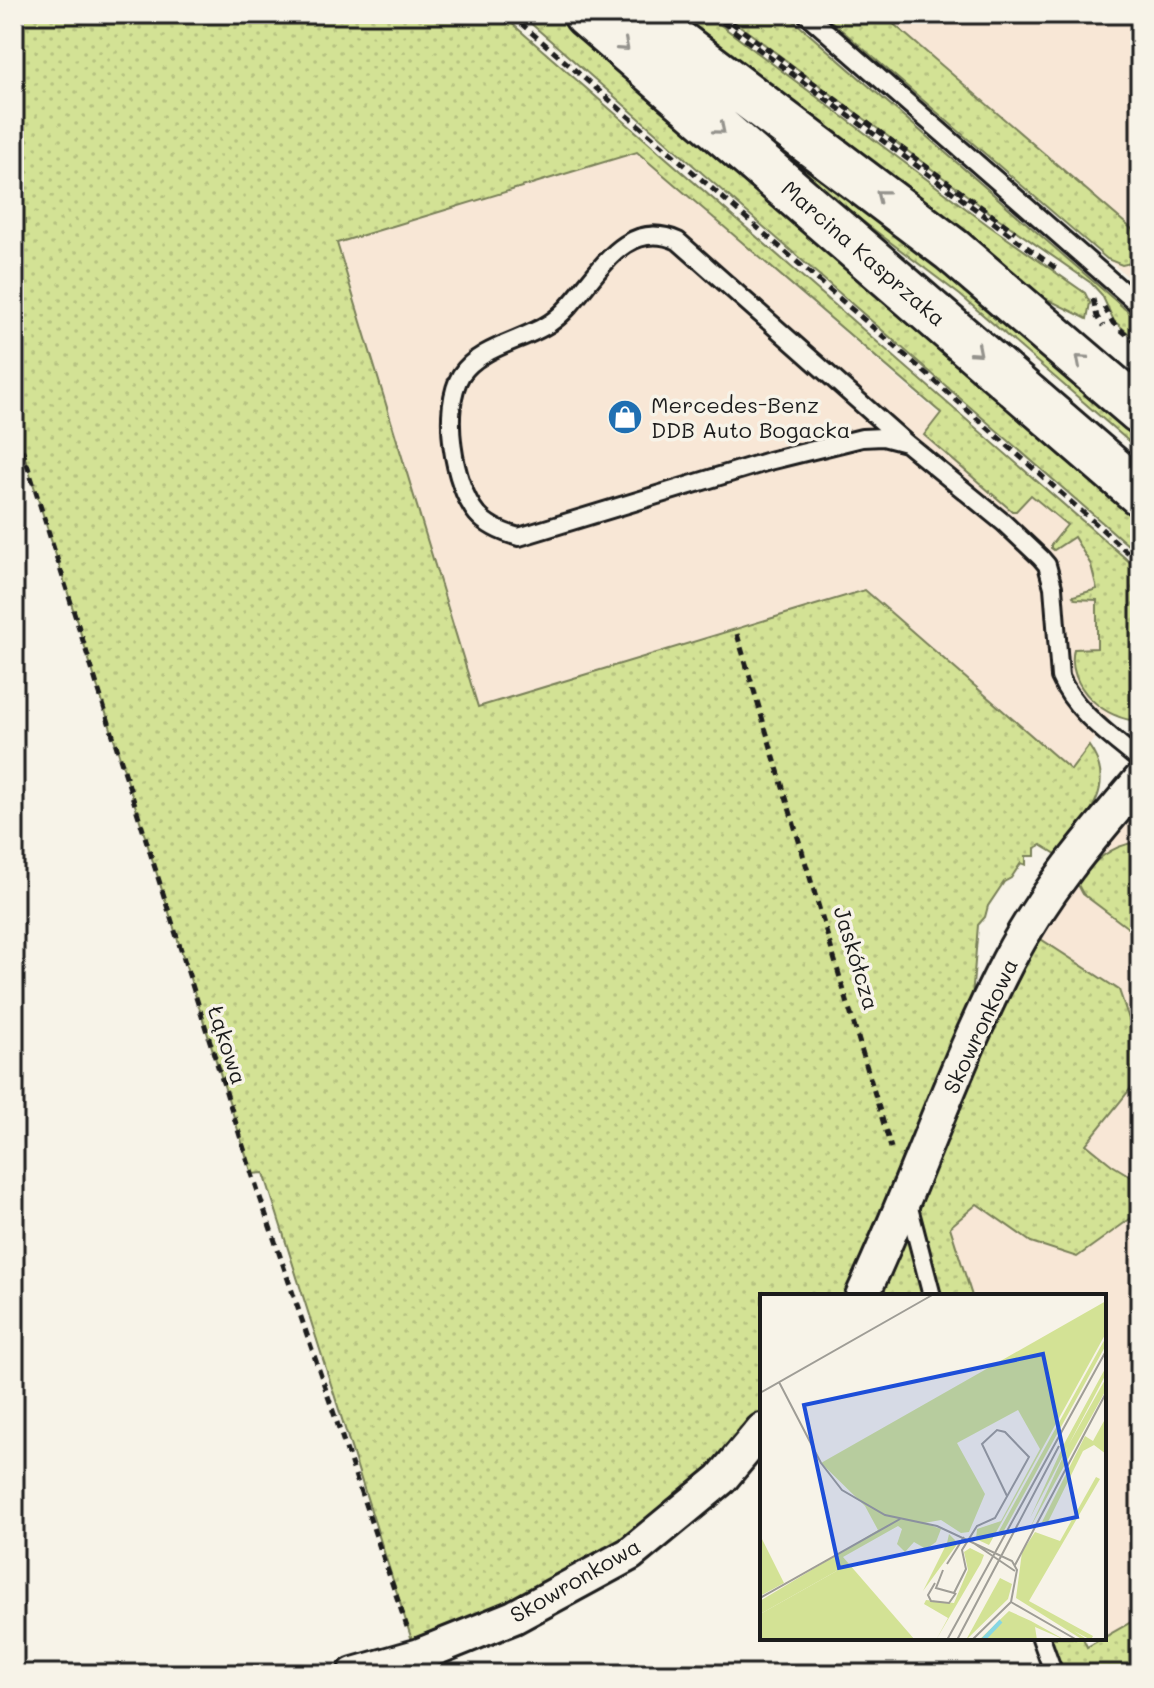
<svg xmlns="http://www.w3.org/2000/svg" width="1154" height="1688" font-family="Mali,sans-serif">
	<style>
		.built { fill: #f8e7d6 }
		.grass { fill: url(#grass-dots); stroke: #787f58; stroke-width: 2 }
		.lines { fill: none; stroke-linecap: round; stroke-linejoin: round }
		.lane-casing { stroke: #1c1c1c; stroke-width: 22 }
		.street-casing { stroke: #1c1c1c; stroke-width: 38 }
		.primary-casing { stroke: #1c1c1c; stroke-width: 50 }
		.path { stroke: #1c1c1c; stroke-width: 5; stroke-dasharray: 8 6; stroke-linecap: butt }
		.lane { stroke: #f7f3e8; stroke-width: 16 }
		.street { stroke: #f7f3e8; stroke-width: 32 }
		.primary { stroke: #f7f3e8; stroke-width: 44 }
		.oneway { stroke: #94928c }
		.labels { text-anchor: middle; dominant-baseline: central; stroke-width: 7; stroke-linejoin: round; paint-order: stroke }
		.street-label { font-size: 22px; fill: #1c1c1c; stroke: #f7f3e8 }
		.poi-label { font-size: 22px; fill: #1c1c1c; stroke: #f7f3e8; text-anchor: start }
		.inset-river { fill: none; stroke: #86d6e3; stroke-width: 4 }
		.inset-road { fill: none; stroke: #9f9d96; stroke-width: 2 }
		.view { fill: #1d4ed8; fill-opacity: 0.15; stroke: #1d4ed8; stroke-width: 4 }
		.inset-edge { fill: none; stroke: #1c1c1c; stroke-width: 4 }
	</style>
	<defs>
		<pattern id="grass-dots" width="8" height="8" patternUnits="userSpaceOnUse" patternTransform="scale(2)"><rect width="8" height="8" fill="#d3e295"/><path d="M2 2h.1M6 6h.1" fill="none" stroke="#b5c180" stroke-width="1.8" stroke-linecap="round"/></pattern>
	</defs>
	<rect width="100%" height="100%" fill="#f7f3e8"/>
	<filter id="ink" filterUnits="userSpaceOnUse"><feTurbulence type="fractalNoise" baseFrequency=".0125" numOctaves="2"/><feDisplacementMap in="SourceGraphic" scale="16" xChannelSelector="R" yChannelSelector="G"/><feConvolveMatrix kernelMatrix="1 2 1 2 8 2 1 2 1" color-interpolation-filters="sRGB"/></filter>
	<g filter="url(#ink)">
		<path class="built" d="M 823,14 L 1140,14 L 1140,287 L 1107,259 Z
			M 637,152 L 1140,589 L 1140,677 L 1071,770 L 865,590 L 478,707 L 337,243 Z
			M 1140,780 L 1140,1617 L 1104,1637 L 1104,1296 L 935,1296 L 968,1047 Z"/>
		<path class="grass" d="M 14,14 L 501,14 L 1140,571 L 1140,721 C 1106,721 1065,686 1074,649 L 1097,648 L 1097,600 L 1075,599 L 1073,596 L 1097,589 L 1091,565 L 1074,537 L 1054,550 L 1051,548 L 1051,545 L 1067,525 L 1031,495 L 1016,511 L 1012,511 L 924,435 L 941,413 L 637,152 L 337,243 L 478,707 L 865,590 L 1071,770 L 1089,746 C 1120,789 1083,822 1056,854 L 1041,845 L 1035,848 L 1035,856 L 1026,856 L 1026,865 L 1021,863 L 1011,878 L 1004,882 L 988,906 L 985,917 L 978,925 L 968,1047 L 982,1045 L 1039,938 L 1119,990 L 1140,1051 L 1140,1077 L 1086,1144 L 1112,1165 L 1140,1182 L 1140,1203 L 1137,1214 L 1077,1257 L 1031,1242 L 977,1204 L 950,1227 L 972,1296 L 762,1296 L 762,1430 L 630,1554 L 417,1656 L 264,1173 L 252,1174 L 14,423 Z
			M 520,14 L 558,14 L 1140,519 L 1140,549 L 1128,545 Z
			M 673,14 L 706,14 L 988,225 L 1085,293 L 1090,303 L 1087,319 L 1033,292 Z
			M 724,14 L 786,14 L 1140,322 L 1140,343 L 1114,321 L 1102,295 L 1091,283 L 992,214 Z
			M 823,14 L 882,14 L 1140,236 L 1140,261 L 1122,265 L 1107,259 Z
			M 693,77 L 953,274 L 1140,434 L 1140,451 L 960,295 L 783,161 Z
			M 1137,842 L 1140,842 L 1140,924 L 1135,920 L 1128,928 L 1083,894 L 1076,881 C 1095,861 1110,846 1137,842 Z
			M 1140,1617 L 1140,1674 L 1064,1674 L 1060,1662 L 1051,1667 L 1042,1638 L 1083,1638 L 1087,1647 Z"/>
		<g class="lines">
			<g class="lane-casing">
				<path id="lane" d="M 806,14 L 1140,306
					M 906,443 L 883,437 L 862,438 L 769,461 L 519,537 C 504,533 488,527 477,514 C 453,485 441,408 461,375 C 479,347 523,341 550,323 C 590,297 616,213 678,241 L 906,443 L 1004,523 L 1041,558 L 1047,565 L 1053,587 L 1060,677 C 1075,712 1111,736 1140,761
					M 907,1200 L 932,1296
					M 1041,1638 L 1054,1674"/>
			</g>
			<g class="street-casing">
				<path id="street" d="M 862,1296 C 914,1186 952,1069 1008,961 C 1043,894 1091,837 1140,780
					M 354,1674 L 417,1656 L 514,1617 L 630,1554 L 721,1479 L 762,1430"/>
			</g>
			<g class="primary-casing">
				<path id="primary" d="M 586,14 L 1140,493
					M 640,14 L 952,250 L 1140,411"/>
			</g>
			<path class="path" d="M 510,14 L 928,375 L 1140,563
				M 711,14 L 1058,270
				M 720,14 L 1015,232
				M 1128,14 L 1140,24
				M 1093,299 L 1097,317 L 1103,326
				M 1104,307 L 1113,323 L 1140,346
				M 14,423 L 252,1174 L 407,1627
				M 737,634 L 891,1148"/>
			<use href="#lane" class="lane"/>
			<use href="#street" class="street"/>
			<use href="#primary" class="primary"/>
		</g>
		<defs><path id="oneway-chevron" d="M-2-3.5L2.5 0L-2 3.5" fill="none" stroke-width="1.6" stroke-linecap="round" stroke-linejoin="round" transform="scale(2)"/></defs>
		<g class="oneway">
			<use href="#oneway-chevron" transform="translate(624 46) rotate(41)"/>
			<use href="#oneway-chevron" transform="translate(720 129) rotate(40)"/>
			<use href="#oneway-chevron" transform="translate(881 195) rotate(-142)"/>
			<use href="#oneway-chevron" transform="translate(977 351) rotate(41)"/>
			<use href="#oneway-chevron" transform="translate(1081 360) rotate(-139)"/>
		</g>
	</g>
	<defs>
		<g id="shop-disc" transform="scale(1.8)"><circle r="9.5" fill="#1f6fb2" stroke="#f7f3e8"/><path d="M-5-2.5h2.3a2.7 3.5 0 0 1 5.4 0H5L5.5 6h-11ZM-1.5-2.5h3a1.5 2.3 0 0 0-3 0Z" fill="#fff"/></g>
	</defs>
	<g fill-rule="evenodd">
		<use href="#shop-disc" x="625" y="417"/>
	</g>
	<g class="labels">
		<g class="street-label">
			<text transform="translate(864 253) rotate(41)">Marcina Kasprzaka</text>
			<text transform="translate(857 958) rotate(73)">Jaskółcza</text>
			<text transform="translate(980 1026) rotate(-65)">Skowronkowa</text>
			<text transform="translate(228 1045) rotate(72)">Łąkowa</text>
			<text transform="translate(575 1580) rotate(-30)">Skowronkowa</text>
		</g>
		<g class="poi-label">
			<text x="651" y="404">Mercedes-Benz<tspan x="651" dy="25">DDB Auto Bogacka</tspan></text>
		</g>
	</g>
	<g transform="translate(760 1294)">
		<rect width="346" height="346" fill="#f7f3e8"/>
		<path d="M 346,7 L 346,39 L 229,251 L 216,245 L 217,235 L 241,227 L 280,155 L 258,116 L 197,149 L 225,200 L 209,238 L 201,239 L 181,226 L 164,229 L 181,235 L 176,248 L 166,255 L 154,248 L 145,258 L 137,250 L 142,235 L 138,232 L 83,263 L 89,270 L 0,320 L 0,307 L 118,236 L 105,212 L 61,169 ZM 346,43 L 346,51 L 241,242 L 239,237 ZM 346,73 L 346,80 L 270,224 L 304,150 ZM 346,84 L 346,96 L 270,234 L 308,152 ZM 344,127 L 346,160 L 334,151 L 323,157 L 287,230 L 281,230 L 325,142 L 333,147 ZM 336,183 L 340,185 L 269,307 L 333,342 L 331,346 L 314,337 L 328,346 L 323,346 L 256,304 L 262,258 L 275,238 L 300,247 ZM 189,240 L 198,249 L 163,297 L 187,249 ZM 0,241 L 24,289 L 0,302 ZM 210,254 L 224,261 L 221,269 L 176,346 L 188,324 L 164,310 L 166,306 L 194,309 L 208,276 L 204,258 ZM 240,284 L 252,290 L 248,305 L 206,346 ZM 249,317 L 271,327 L 305,346 L 275,333 L 277,346 L 219,346 Z" fill="#d3e295"/>
		<path d="M 89,270 L 155,346 L 0,346 L 0,320 Z" fill="#d3e295"/>
		<path class="inset-river" d="M 223,346 L 241,327"/>
		<path class="inset-road" d="M 19,88 L 61,169 L 82,196 L 125,221 L 177,232 L 252,267 L 257,276 L 251,308M 0,99 L 174,0M 212,248 L 255,277M 187,270 L 204,243M 255,271 L 346,99M 183,276 L 176,294 L 194,299 L 206,275 L 202,256 L 217,232 L 235,224 L 269,163 L 245,138 L 237,136 L 222,150 L 247,202M 175,289 L 168,301 L 171,307 L 189,309 L 196,299M 0,304 L 140,225M 251,308 L 317,346M 187,346 L 346,57M 197,346 L 299,152M 212,346 L 251,308"/>
		<path class="view" d="M 283,60 L 317,223 L 79,274 L 44,111 Z"/>
		<rect width="346" height="346" class="inset-edge"/>
	</g>
	<rect width="1154" height="1688" fill="none" stroke="#f7f3e8" stroke-width="48"/>
	<rect x="24" y="24" width="1106" height="1640" fill="none" stroke="#1c1c1c" stroke-width="3" filter="url(#ink)"/>
</svg>
